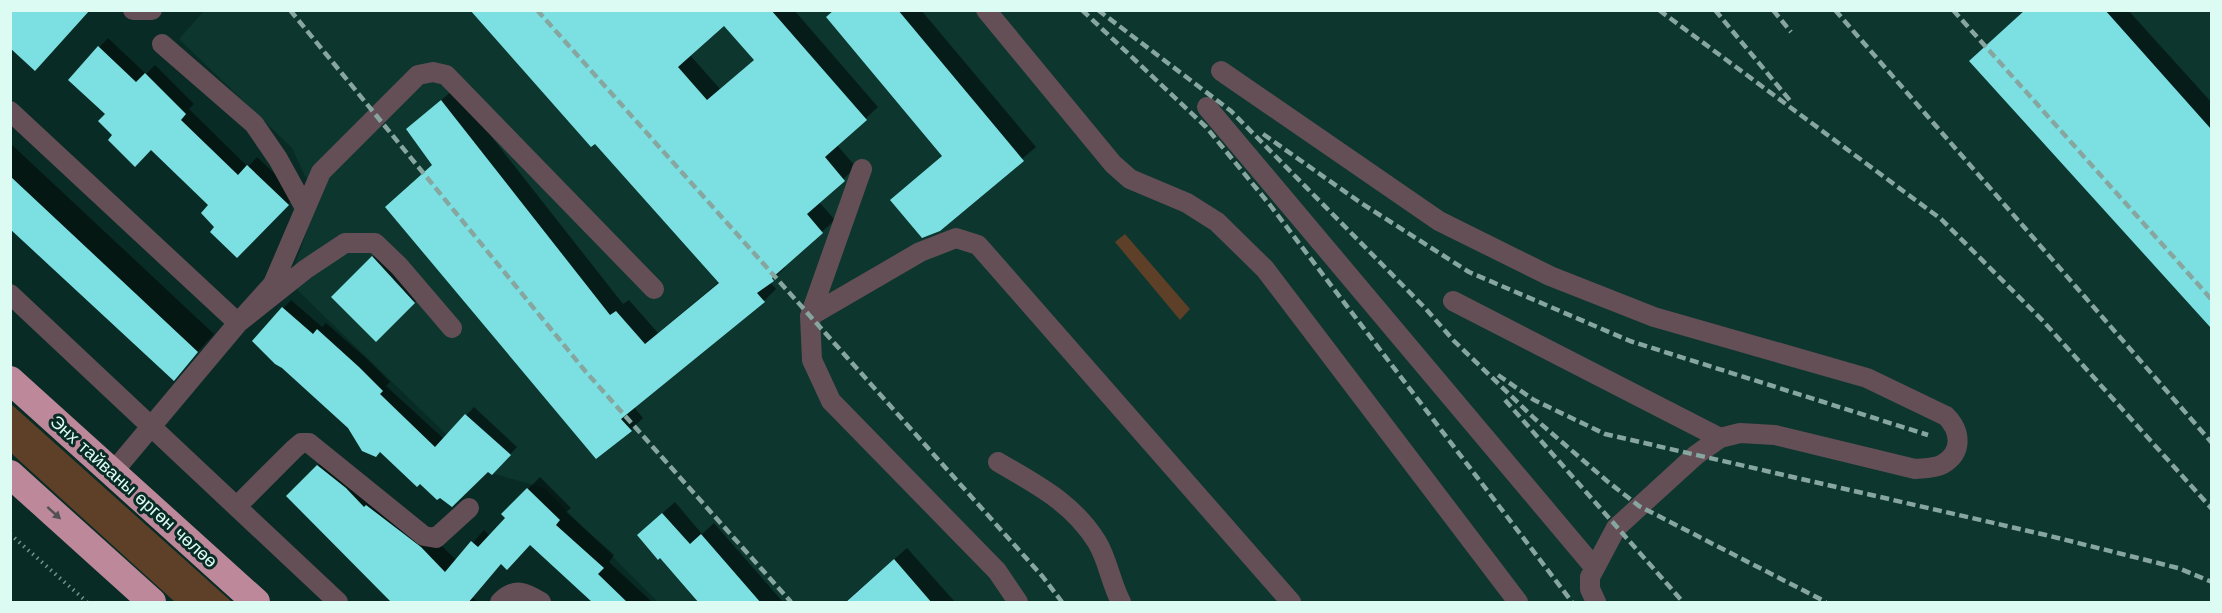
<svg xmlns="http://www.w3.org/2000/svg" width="2222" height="613" font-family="'Work Sans',sans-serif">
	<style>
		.built { fill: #0d362e }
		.green { fill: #5e3f27 }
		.shadow { fill: #0007; fill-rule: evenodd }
		.building { fill: #7cdfe2; fill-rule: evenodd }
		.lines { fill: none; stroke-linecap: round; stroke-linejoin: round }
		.path { stroke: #72938c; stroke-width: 4; stroke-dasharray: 1.5 4.5; stroke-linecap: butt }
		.minor { stroke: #654f56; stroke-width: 20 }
		.highway { stroke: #bd899a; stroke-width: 28 }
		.rail { stroke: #86a69f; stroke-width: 4.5; stroke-dasharray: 9 4.5; stroke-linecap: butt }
		.oneway { fill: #515154 }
		.labels { text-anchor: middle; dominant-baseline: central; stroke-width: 6; stroke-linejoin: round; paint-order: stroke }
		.street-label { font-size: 18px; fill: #dcfbf3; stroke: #092b25 }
	</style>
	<rect width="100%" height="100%" fill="#092b25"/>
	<path class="built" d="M 205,10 L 2211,11 L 2211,602 L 658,602 L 544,488 L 484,471 L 289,282 L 317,202 L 292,148 L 179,39 Z"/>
	<path class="green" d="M 1125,234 L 1190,309 L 1180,320 L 1115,242 Z
		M 10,404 L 11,404 L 232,602 L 175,602 L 11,453 Z"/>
	<path class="shadow" d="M 472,10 L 794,10 L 878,107 L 837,145 L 856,167 L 819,202 L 835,220 L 784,266 L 785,268 L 770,282 L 776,289 L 764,301 L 634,407 L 643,418 L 631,430 L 387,207 L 434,164 L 408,129 L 454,89 L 623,304 L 629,300 L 658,333 L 720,281 L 595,142 ZM 724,24 L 755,59 L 720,89 L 690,55 Z
		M 835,10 L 921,10 L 1036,147 L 939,230 L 892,200 L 943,155 Z
		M 2025,10 L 2128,10 L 2212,103 L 2212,326 L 1971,61 Z
		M 108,38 L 146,74 L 155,65 L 194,104 L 189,109 L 248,167 L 257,157 L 297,195 L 237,256 L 217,227 L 210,205 L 152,148 L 114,135 L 107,114 L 99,48 Z
		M 10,143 L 214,334 L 173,379 L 10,227 Z
		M 382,248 L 424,293 L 376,340 L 333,297 Z
		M 291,300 L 322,327 L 326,323 L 367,359 L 390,382 L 386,386 L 444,439 L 474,407 L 517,447 L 500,465 L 488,470 L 381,451 L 350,427 L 254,341 Z
		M 330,454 L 432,536 L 457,561 L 484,530 L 490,536 L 507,518 L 503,514 L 540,477 L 571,508 L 566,512 L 614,555 L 609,562 L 652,602 L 596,602 L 530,543 L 502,563 L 472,597 L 478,602 L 393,602 L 288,496 Z
		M 675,502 L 702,534 L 714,523 L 783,602 L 701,602 L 650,524 Z
		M 907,548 L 955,602 L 846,602 L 852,596 Z"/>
	<path class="building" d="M 10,10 L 90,10 L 35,71 L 10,48 Z
		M 470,10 L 771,10 L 867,120 L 825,157 L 845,181 L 807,214 L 823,233 L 772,278 L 774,281 L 757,293 L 765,302 L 621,419 L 632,431 L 596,459 L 385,207 L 432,165 L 406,129 L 441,100 L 610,315 L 616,311 L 645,344 L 719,283 L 595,144 L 591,147 ZM 724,26 L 754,60 L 707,100 L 678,67 Z
		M 834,10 L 898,10 L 1024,161 L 940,231 L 922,238 L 890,200 L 942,156 L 826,17 Z
		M 2025,10 L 2105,10 L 2211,129 L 2211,328 L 1969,61 Z
		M 98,46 L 136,82 L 145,73 L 186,114 L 181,120 L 238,175 L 247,165 L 289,205 L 237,258 L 210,232 L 214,227 L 201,213 L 208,205 L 151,150 L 135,167 L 108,140 L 112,135 L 98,121 L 105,114 L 68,80 Z
		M 10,176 L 198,352 L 174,381 L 10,229 Z
		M 372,256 L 415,303 L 376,342 L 331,297 Z
		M 282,307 L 313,334 L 317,329 L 359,367 L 383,391 L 380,394 L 435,447 L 465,414 L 511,455 L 492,475 L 488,472 L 452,507 L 440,498 L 437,500 L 420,484 L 417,487 L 380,452 L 376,457 L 362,451 L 348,428 L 282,368 L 275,364 L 252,341 Z
		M 317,465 L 346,488 L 364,507 L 366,505 L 421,547 L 445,572 L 471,541 L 478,547 L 505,518 L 501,514 L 527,488 L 560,520 L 556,525 L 604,568 L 598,574 L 628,603 L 593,603 L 530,545 L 507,570 L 501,564 L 468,603 L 392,603 L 286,496 Z
		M 662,513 L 690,544 L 701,534 L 761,603 L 699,603 L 660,558 L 658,560 L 637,535 Z
		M 894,559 L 932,603 L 845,603 Z"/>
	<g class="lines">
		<path class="path" d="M 10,534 L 87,602"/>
		<path class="minor" d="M 133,10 L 152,10
			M 986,10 L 1113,164 L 1130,179 L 1187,203 L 1217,222 L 1265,269 L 1518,602
			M 162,44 L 254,124 L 278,159 L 305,208
			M 1221,71 L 1439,221 L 1550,276 L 1654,317 L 1867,378 L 1946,416 C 1961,431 1963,452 1943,464 C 1934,469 1924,468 1915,469 L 1775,435 L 1740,433 L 1720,438 L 1696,455 L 1616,528 L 1590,577 L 1590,589 L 1596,602
			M 1207,107 L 1594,567
			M 10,111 L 238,323 L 273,284 L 321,172 L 418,75 L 433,72 L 446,75 L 654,289
			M 862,169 L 810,316 L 812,360 L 831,401 L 997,571 L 1018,602
			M 10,294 L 338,602
			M 1453,301 L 1720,438
			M 810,316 L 920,252 L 956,238 L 978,245 L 1291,602
			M 998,462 C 1037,485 1072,502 1097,542 C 1108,560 1111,584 1121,602
			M 113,472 L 238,323 L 306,269 L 345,243 L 375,243 L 399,266 L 452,328
			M 237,506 L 294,449 L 301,443 L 309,443 L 424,536 L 436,538 L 469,508
			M 500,602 C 515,587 525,592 541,602"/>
		<path class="highway" d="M 10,380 L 256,602
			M 10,474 L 152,602"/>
		<path class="rail" d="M 290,10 L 586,372 L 791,602
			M 537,10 L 1043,577 L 1062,602
			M 1082,10 L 1206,127 L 1270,205 L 1572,602
			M 1098,10 L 1231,111 L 1426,309 L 1454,341 L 1534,418 L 1607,481 L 1639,506 L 1826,602
			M 1659,10 L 1941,219 L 2043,321 L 2212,509
			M 1715,10 L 1792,103
			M 1773,10 L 1791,32
			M 1835,10 L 2212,443
			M 1953,10 L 2212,300
			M 1263,134 L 1361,203 L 1469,272 L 1630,341 L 1928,435
			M 1498,375 L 1534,400 L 1605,434 L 2046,535 L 2178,568 L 2212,582
			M 1505,400 L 1683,602"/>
	</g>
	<defs><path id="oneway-solid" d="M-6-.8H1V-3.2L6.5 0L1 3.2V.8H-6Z" transform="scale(1.5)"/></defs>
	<use class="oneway" href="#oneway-solid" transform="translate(54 513) rotate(42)"/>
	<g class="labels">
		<g class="street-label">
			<text transform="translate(134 491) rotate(42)">Энх тайваны өргөн чөлөө</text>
		</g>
	</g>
	<rect width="2222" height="613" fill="none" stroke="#dcfbf3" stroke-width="24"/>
</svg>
